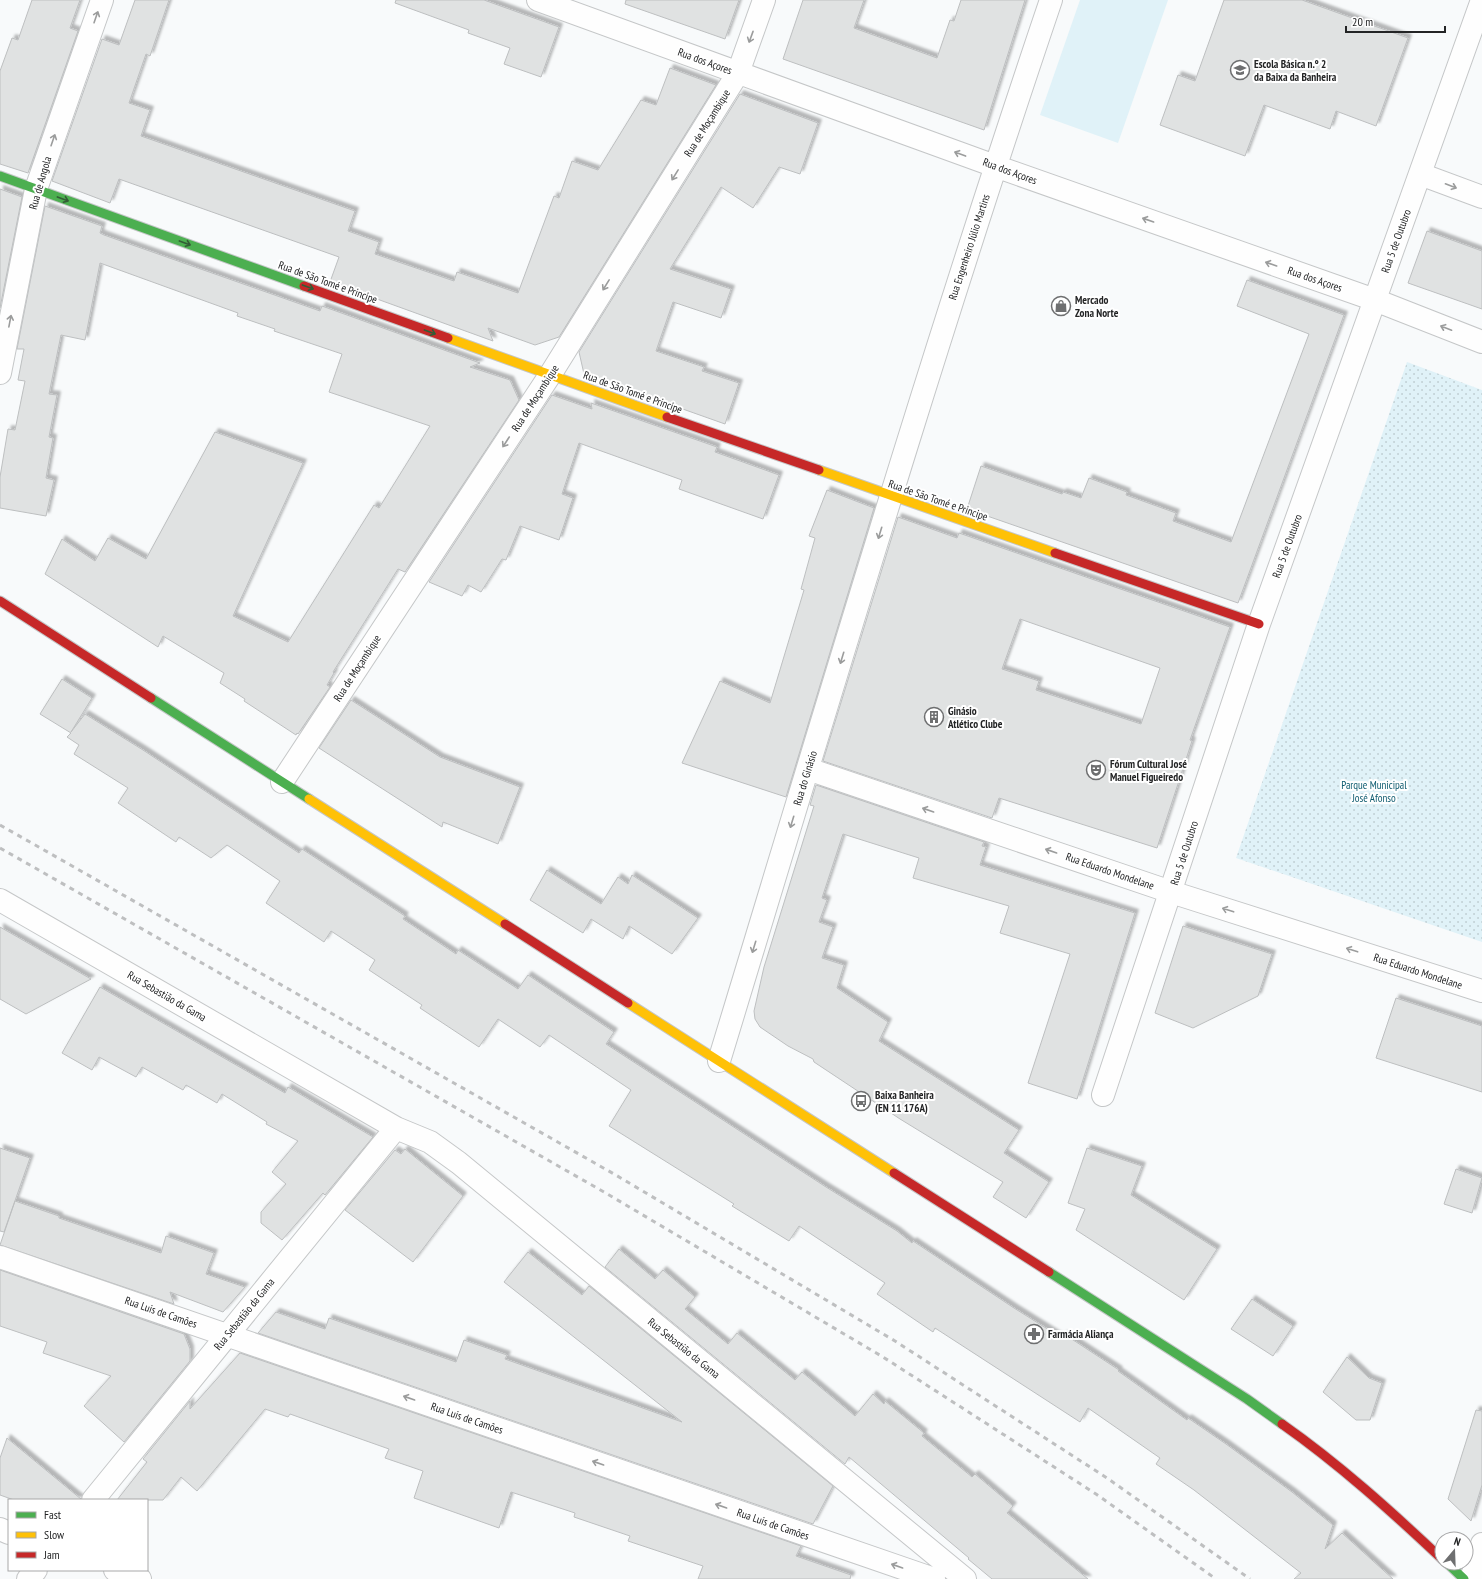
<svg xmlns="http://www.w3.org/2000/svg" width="1482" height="1579" font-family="'PT Sans Narrow',sans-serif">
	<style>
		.grass { fill: url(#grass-dots) }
		.garden { fill: #e0f2f8 }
		.building { fill: #e0e2e2; stroke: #bdbfc0; fill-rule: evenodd; filter: url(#shadow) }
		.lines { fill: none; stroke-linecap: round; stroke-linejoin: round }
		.street-casing { stroke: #c5c7c8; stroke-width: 24 }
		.fast-casing { stroke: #c5c7c8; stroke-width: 11 }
		.slow-casing { stroke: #c5c7c8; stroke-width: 11 }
		.jam-casing { stroke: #c5c7c8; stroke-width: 11 }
		.street { stroke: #fefefe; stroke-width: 22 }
		.fast { stroke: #4caf50; stroke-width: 9 }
		.slow { stroke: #ffc107; stroke-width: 9 }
		.jam { stroke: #c62828; stroke-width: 9 }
		.rail { stroke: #bebfc0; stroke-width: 3; stroke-dasharray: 5 5; stroke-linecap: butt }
		.oneway { stroke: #9b9c9c }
		.oneway2 { stroke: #335c36 }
		.labels { text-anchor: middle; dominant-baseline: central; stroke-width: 4; stroke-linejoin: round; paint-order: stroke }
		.street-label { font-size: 11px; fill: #232425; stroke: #fff }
		.poi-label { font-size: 11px; font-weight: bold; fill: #232425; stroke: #fff; text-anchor: start }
		.park-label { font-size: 11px; fill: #0d5b6f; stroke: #fff }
	</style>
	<defs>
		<pattern id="grass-dots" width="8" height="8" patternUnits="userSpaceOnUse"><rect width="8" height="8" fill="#e0f2f8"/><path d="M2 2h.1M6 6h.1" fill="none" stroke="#c0cfd4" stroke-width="1.8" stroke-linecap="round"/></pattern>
		<filter id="shadow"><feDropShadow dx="3.5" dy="-3.5" stdDeviation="1" flood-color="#0004"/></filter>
	</defs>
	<rect width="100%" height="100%" fill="#f8fafb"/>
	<path class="grass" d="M 1407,362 L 1482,390 L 1482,942 L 1236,858 Z"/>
	<path class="garden" d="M 1080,0 L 1168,0 L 1118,143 L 1040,115 Z"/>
	<path class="building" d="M 32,0 L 80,0 L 70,28 L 78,31 L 28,173 L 0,164 L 0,71 L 12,38 L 18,40 Z
		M 135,0 L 169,0 L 150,56 L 146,54 L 129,103 L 150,110 L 141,136 L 355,211 L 348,231 L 379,242 L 375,254 L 454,281 L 457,272 L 518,293 L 554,196 L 559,198 L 572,161 L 598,170 L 641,100 L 656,105 L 670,68 L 716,85 L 559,337 L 535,345 L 488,328 L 493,341 L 330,282 L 339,257 L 119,179 L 110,203 L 52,181 L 102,39 L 119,45 Z
		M 396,0 L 484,0 L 559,27 L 541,77 L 504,64 L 510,48 L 468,33 L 469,30 L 395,3 Z
		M 626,0 L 739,0 L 725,39 L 625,4 Z
		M 803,0 L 864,0 L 854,28 L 937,58 L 950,20 L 954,21 L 961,0 L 1025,0 L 984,130 L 783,59 Z
		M 1224,0 L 1302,0 L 1408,38 L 1376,126 L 1336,111 L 1330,129 L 1264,105 L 1245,156 L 1160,125 L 1178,75 L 1195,81 Z
		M 740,94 L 818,123 L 800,174 L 779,167 L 753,208 L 721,187 L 670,269 L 731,289 L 721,318 L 673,302 L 656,351 L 704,367 L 702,371 L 739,383 L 725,424 L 584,374 L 579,352 Z
		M 0,189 L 22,197 L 0,308 Z
		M 45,206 L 102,226 L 100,233 L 104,235 L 320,311 L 322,306 L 480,363 L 470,367 L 510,380 L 519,400 L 405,572 L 398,569 L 333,672 L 334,673 L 327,685 L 330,687 L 298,734 L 297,733 L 296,735 L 244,701 L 245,699 L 220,683 L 224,673 L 163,636 L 158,647 L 45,574 L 62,539 L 95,561 L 108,538 L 146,559 L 215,432 L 303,463 L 233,616 L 288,642 L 374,505 L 379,508 L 430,426 L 329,392 L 342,354 L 274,331 L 275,329 L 237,316 L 238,313 L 100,263 L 85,340 L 61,335 L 49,394 L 57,395 L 49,437 L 53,438 L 46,478 L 54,480 L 46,516 L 0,508 L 0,477 L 8,429 L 15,430 L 25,381 L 18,380 L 24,349 L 17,349 Z
		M 1427,231 L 1482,251 L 1482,309 L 1408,283 Z
		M 1247,280 L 1344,315 L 1238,603 L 967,509 L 981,466 L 1062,494 L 1063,492 L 1081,498 L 1089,478 L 1127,492 L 1126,495 L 1176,513 L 1173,521 L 1231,542 L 1309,334 L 1237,306 Z
		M 552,395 L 592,409 L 591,403 L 717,447 L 715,452 L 779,475 L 763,519 L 679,489 L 682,480 L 579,443 L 562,494 L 573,498 L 559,540 L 520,526 L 506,560 L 502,559 L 481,592 L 468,585 L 462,596 L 429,582 Z
		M 827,490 L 874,508 L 786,797 L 682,763 L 720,681 L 770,703 L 804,590 L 801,589 L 815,538 L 809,536 Z
		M 898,517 L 957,538 L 959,533 L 1230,627 L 1190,740 L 1192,741 L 1157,848 L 999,798 L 992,818 L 823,761 ZM 1020,619 L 1160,668 L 1141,724 L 1036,690 L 1039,681 L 1002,669 Z
		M 62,679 L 92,698 L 71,732 L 85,714 L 143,750 L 299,853 L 302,849 L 405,916 L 403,919 L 456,954 L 458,950 L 518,989 L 528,975 L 614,1032 L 606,1044 L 826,1187 L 897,1231 L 912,1243 L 913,1241 L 1014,1308 L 1062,1338 L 1064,1334 L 1119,1370 L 1118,1371 L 1187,1420 L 1188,1418 L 1226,1444 L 1292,1492 L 1333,1525 L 1325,1549 L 1342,1533 L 1393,1579 L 1294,1579 L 1301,1573 L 1194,1490 L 1156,1464 L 1160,1458 L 1088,1408 L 1080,1422 L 935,1328 L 933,1332 L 877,1294 L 885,1283 L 799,1226 L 789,1241 L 732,1206 L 734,1204 L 609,1126 L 631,1090 L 549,1035 L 540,1047 L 498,1019 L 479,1047 L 420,1008 L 422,1005 L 369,970 L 375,960 L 331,931 L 324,942 L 266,903 L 280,881 L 227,845 L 211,858 L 179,837 L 176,842 L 118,803 L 128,788 L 74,754 L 79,745 L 67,737 L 71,733 L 40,714 Z
		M 351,700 L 440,757 L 520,787 L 498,844 L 443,822 L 442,827 L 319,748 Z
		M 816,785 L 984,842 L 982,846 L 986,847 L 980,865 L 1135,913 L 1077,1099 L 1028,1083 L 1070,954 L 1000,933 L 1009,906 L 913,878 L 919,858 L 843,834 L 822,898 L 827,900 L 819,922 L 833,927 L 822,958 L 844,965 L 837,988 L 888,1022 L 879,1041 L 1019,1130 L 1004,1153 L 1049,1182 L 1026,1218 L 993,1197 L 1003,1182 L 900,1119 L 814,1062 L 813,1059 L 788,1046 L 760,1027 L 755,1019 L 754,1011 L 764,967 L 814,806 L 810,805 Z
		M 547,870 L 601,904 L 618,877 L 628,884 L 632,875 L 698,918 L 672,954 L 629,926 L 623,939 L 591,919 L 583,933 L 530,900 Z
		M 1183,926 L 1272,954 L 1258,996 L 1193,1028 L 1155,1013 Z
		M 0,927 L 91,979 L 26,1014 L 0,999 Z
		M 100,987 L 285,1093 L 288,1087 L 373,1137 L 325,1195 L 323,1193 L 282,1240 L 261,1223 L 261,1212 L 286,1184 L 272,1172 L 298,1141 L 266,1124 L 267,1122 L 222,1094 L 217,1103 L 186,1085 L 183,1090 L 142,1067 L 136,1077 L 99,1057 L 92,1070 L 62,1053 Z
		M 1396,998 L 1482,1026 L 1482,1092 L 1376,1058 Z
		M 0,1148 L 30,1158 L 4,1232 L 0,1231 Z
		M 1087,1148 L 1142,1166 L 1131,1195 L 1217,1249 L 1184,1300 L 1076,1230 L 1085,1209 L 1068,1203 Z
		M 405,1149 L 463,1196 L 413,1262 L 345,1210 L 395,1150 L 401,1154 Z
		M 1456,1169 L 1482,1178 L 1472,1213 L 1444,1204 Z
		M 15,1201 L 59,1216 L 59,1218 L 161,1253 L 166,1236 L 214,1253 L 206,1274 L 245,1287 L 223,1312 L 170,1292 L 174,1304 L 0,1245 Z
		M 619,1249 L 655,1279 L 663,1270 L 695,1297 L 685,1309 L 728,1344 L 737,1333 L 795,1380 L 802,1372 L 855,1416 L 873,1394 L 884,1404 L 885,1401 L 924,1433 L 922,1436 L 972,1477 L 975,1474 L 1013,1506 L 1007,1513 L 1088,1579 L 992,1579 L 968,1559 L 969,1558 L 849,1457 L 845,1464 L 605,1267 Z
		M 528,1252 L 582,1295 L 589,1286 L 833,1486 L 813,1524 L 258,1333 L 276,1312 L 325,1329 L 329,1318 L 456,1362 L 464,1340 L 507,1355 L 505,1359 L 682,1422 L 504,1282 Z
		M 0,1270 L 184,1334 L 190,1349 L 190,1361 L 124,1442 L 84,1406 L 111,1376 L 43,1353 L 47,1342 L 0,1326 Z
		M 1252,1299 L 1293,1326 L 1273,1356 L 1231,1329 Z
		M 240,1353 L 801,1546 L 796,1556 L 851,1575 L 850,1579 L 698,1579 L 703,1566 L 628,1541 L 630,1536 L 574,1517 L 575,1513 L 511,1492 L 499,1528 L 414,1498 L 423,1471 L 385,1458 L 389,1449 L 290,1414 L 288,1417 L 265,1409 L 197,1491 L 181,1477 L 163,1500 L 117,1500 L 147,1462 L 143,1459 L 190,1401 L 190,1409 Z
		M 1347,1357 L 1369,1378 L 1382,1383 L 1370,1420 L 1356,1420 L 1323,1392 Z
		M 1476,1410 L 1482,1411 L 1482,1485 L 1471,1521 L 1448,1499 Z
		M 7,1438 L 81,1499 L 81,1500 L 14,1500 L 0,1495 L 0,1458 Z"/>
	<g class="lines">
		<g class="street-casing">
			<path id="street" d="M 538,0 L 995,166 L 1375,300 L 1482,342
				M 1420,174 L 1482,197
				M 0,373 L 36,189 L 102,0
				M 808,769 L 1171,892 L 1482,991
				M 282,782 L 550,375 L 738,73 L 764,0
				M 0,900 L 396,1128
				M 719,1061 C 827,706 932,351 1051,0
				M 1103,1095 L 1259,624 L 1482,0
				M 0,1257 L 934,1579
				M 93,1500 L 396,1128 L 430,1142 L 459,1163 L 965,1579
				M 0,1529 L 9,1533
				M 115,1570 L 140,1579
				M 28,1579 L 36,1570
				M 1471,1579 L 1482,1544"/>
		</g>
		<g class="fast-casing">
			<path id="fast" d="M 0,176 L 304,286
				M 151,698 L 309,799
				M 1049,1272 L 1247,1399 L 1282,1424
				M 1447,1563 L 1464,1579"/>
		</g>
		<g class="slow-casing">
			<path id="slow" d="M 448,338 L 667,417
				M 819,470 L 1055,553
				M 309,799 L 505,924
				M 628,1003 L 894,1173"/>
		</g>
		<g class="jam-casing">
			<path id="jam" d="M 304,286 L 448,338
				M 667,417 L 819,470
				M 1055,553 L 1259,624
				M 0,601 L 151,698
				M 505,924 L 628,1003
				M 894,1173 L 1049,1272
				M 1282,1424 C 1339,1464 1391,1511 1442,1559"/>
		</g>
		<use href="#street" class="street"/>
		<use href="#fast" class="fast"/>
		<use href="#slow" class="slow"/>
		<use href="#jam" class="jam"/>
		<path class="rail" d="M 0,825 L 614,1174 L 895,1341 L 1107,1478 L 1250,1579
			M 0,848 L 604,1192 L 883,1357 L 1096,1494 L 1216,1579"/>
	</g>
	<defs><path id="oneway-shaft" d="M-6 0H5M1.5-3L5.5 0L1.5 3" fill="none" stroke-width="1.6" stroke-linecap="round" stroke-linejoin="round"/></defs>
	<g class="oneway">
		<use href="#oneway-shaft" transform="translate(96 17) rotate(-71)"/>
		<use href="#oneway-shaft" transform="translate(751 37) rotate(110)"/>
		<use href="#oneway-shaft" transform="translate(53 140) rotate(-71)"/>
		<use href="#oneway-shaft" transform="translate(960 154) rotate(-160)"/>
		<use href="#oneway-shaft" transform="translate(675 175) rotate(122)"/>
		<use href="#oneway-shaft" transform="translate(1451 186) rotate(21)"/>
		<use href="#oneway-shaft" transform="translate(1148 220) rotate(-161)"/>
		<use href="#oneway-shaft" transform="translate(1271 264) rotate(-161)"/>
		<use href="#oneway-shaft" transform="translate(606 285) rotate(122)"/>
		<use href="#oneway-shaft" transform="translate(10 321) rotate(-79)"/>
		<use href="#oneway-shaft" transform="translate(1446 328) rotate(-159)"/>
		<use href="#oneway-shaft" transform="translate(506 442) rotate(123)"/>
		<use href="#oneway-shaft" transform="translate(880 533) rotate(107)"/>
		<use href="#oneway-shaft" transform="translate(842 658) rotate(107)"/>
		<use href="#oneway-shaft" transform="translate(928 810) rotate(-161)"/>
		<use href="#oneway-shaft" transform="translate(792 822) rotate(107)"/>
		<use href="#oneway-shaft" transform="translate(1051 851) rotate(-161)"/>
		<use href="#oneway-shaft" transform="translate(1228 910) rotate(-162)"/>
		<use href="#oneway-shaft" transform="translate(754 947) rotate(107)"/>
		<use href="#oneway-shaft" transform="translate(1352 950) rotate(-162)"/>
		<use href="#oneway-shaft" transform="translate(409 1398) rotate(-161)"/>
		<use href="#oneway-shaft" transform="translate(598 1463) rotate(-161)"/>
		<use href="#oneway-shaft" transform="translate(721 1506) rotate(-161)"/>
		<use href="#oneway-shaft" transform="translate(897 1566) rotate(-161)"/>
	</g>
	<g class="oneway2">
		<use href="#oneway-shaft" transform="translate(63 199) rotate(20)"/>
		<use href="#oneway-shaft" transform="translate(185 243) rotate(20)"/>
		<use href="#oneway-shaft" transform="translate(308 287) rotate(20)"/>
		<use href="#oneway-shaft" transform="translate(430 332) rotate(20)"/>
	</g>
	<defs>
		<g id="school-ring" transform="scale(1)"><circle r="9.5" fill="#fff" stroke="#6e6f70" stroke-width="1.5"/><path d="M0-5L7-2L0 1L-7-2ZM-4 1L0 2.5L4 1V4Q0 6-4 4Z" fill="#6e6f70"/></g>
		<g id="shop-ring" transform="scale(1)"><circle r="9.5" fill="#fff" stroke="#6e6f70" stroke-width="1.5"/><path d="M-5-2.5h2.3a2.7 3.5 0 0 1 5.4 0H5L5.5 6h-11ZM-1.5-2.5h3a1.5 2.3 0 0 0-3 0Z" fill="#6e6f70"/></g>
		<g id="building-ring" transform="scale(1)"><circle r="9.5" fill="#fff" stroke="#6e6f70" stroke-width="1.5"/><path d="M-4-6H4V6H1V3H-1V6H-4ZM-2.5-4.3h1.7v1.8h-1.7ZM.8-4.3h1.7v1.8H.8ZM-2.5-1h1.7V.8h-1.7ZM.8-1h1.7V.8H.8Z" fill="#6e6f70"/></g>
		<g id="theatre-ring" transform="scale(1)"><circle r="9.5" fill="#fff" stroke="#6e6f70" stroke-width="1.5"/><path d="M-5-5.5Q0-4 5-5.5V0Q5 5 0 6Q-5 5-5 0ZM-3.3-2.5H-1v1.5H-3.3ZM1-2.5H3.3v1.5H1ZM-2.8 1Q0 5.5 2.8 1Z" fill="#6e6f70"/></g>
		<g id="bus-ring" transform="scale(1)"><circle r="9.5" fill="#fff" stroke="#6e6f70" stroke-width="1.5"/><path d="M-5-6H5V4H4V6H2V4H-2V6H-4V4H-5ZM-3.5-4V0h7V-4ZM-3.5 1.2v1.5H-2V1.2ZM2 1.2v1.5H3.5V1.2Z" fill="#6e6f70"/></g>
		<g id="pharmacy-ring" transform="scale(1)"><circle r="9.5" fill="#fff" stroke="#6e6f70" stroke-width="1.5"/><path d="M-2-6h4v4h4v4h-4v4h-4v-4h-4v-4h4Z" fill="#6e6f70"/></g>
	</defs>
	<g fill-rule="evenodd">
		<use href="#school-ring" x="1240" y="70"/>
		<use href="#shop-ring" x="1061" y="306"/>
		<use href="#building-ring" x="934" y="717"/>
		<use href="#theatre-ring" x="1096" y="770"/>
		<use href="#bus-ring" x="861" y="1101"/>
		<use href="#pharmacy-ring" x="1034" y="1334"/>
	</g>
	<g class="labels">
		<g class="street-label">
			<text transform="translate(705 61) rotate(20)">Rua dos Açores</text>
			<text transform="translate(707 123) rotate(-58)">Rua de Moçambique</text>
			<text transform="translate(1010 171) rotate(20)">Rua dos Açores</text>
			<text transform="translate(40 183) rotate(-74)">Rua de Angola</text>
			<text transform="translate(1396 241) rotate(-70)">Rua 5 de Outubro</text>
			<text transform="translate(969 247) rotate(-72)">Rua Engenheiro Júlio Martins</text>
			<text transform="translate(1315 279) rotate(19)">Rua dos Açores</text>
			<text transform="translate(328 282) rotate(20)">Rua de São Tomé e Principe</text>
			<text transform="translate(633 392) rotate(20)">Rua de São Tomé e Principe</text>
			<text transform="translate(535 398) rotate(-57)">Rua de Moçambique</text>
			<text transform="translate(938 500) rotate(19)">Rua de São Tomé e Principe</text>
			<text transform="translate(1287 546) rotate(-70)">Rua 5 de Outubro</text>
			<text transform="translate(357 668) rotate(-57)">Rua de Moçambique</text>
			<text transform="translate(805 778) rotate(-73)">Rua do Ginásio</text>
			<text transform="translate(1184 853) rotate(-72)">Rua 5 de Outubro</text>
			<text transform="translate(1110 871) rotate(19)">Rua Eduardo Mondelane</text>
			<text transform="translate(1418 971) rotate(18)">Rua Eduardo Mondelane</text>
			<text transform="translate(167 996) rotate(30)">Rua Sebastião da Gama</text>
			<text transform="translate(161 1312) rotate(19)">Rua Luis de Camões</text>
			<text transform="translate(244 1314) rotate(-51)">Rua Sebastião da Gama</text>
			<text transform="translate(684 1348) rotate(39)">Rua Sebastião da Gama</text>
			<text transform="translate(467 1418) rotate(19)">Rua Luis de Camões</text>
			<text transform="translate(773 1524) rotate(19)">Rua Luis de Camões</text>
		</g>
		<g class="poi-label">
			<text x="1254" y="64">Escola Básica n.º 2<tspan x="1254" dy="13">da Baixa da Banheira</tspan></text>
			<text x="1075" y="300">Mercado<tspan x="1075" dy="13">Zona Norte</tspan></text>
			<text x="948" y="711">Ginásio<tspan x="948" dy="13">Atlético Clube</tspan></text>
			<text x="1110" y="764">Fórum Cultural José<tspan x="1110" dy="13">Manuel Figueiredo</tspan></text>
			<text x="875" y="1095">Baixa Banheira<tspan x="875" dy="13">(EN 11 176A)</tspan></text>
			<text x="1048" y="1334">Farmácia Aliança</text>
		</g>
		<g class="park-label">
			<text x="1374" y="785">Parque Municipal<tspan x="1374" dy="13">José Afonso</tspan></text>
		</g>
	</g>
	<rect x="8" y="1499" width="140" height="72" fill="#ffffff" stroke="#a7a7a8"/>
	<rect x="16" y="1512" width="20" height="6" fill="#4caf50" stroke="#a7a7a8"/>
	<text x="44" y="1519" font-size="12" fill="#232425">Fast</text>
	<rect x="16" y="1532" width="20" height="6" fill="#ffc107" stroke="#a7a7a8"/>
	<text x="44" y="1539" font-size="12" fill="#232425">Slow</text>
	<rect x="16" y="1552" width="20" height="6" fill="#c62828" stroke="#a7a7a8"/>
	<text x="44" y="1559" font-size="12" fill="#232425">Jam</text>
	<g transform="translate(1454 1551) rotate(19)"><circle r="19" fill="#ffffff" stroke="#a7a7a8"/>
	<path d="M0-3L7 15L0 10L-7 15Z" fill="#6e6f70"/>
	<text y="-6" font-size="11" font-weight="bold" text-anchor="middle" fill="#232425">N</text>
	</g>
	<path d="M1346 26v6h99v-6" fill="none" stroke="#232425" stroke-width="2"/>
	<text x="1352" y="26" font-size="12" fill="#232425" stroke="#ffffff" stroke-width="3" paint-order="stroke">20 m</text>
</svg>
